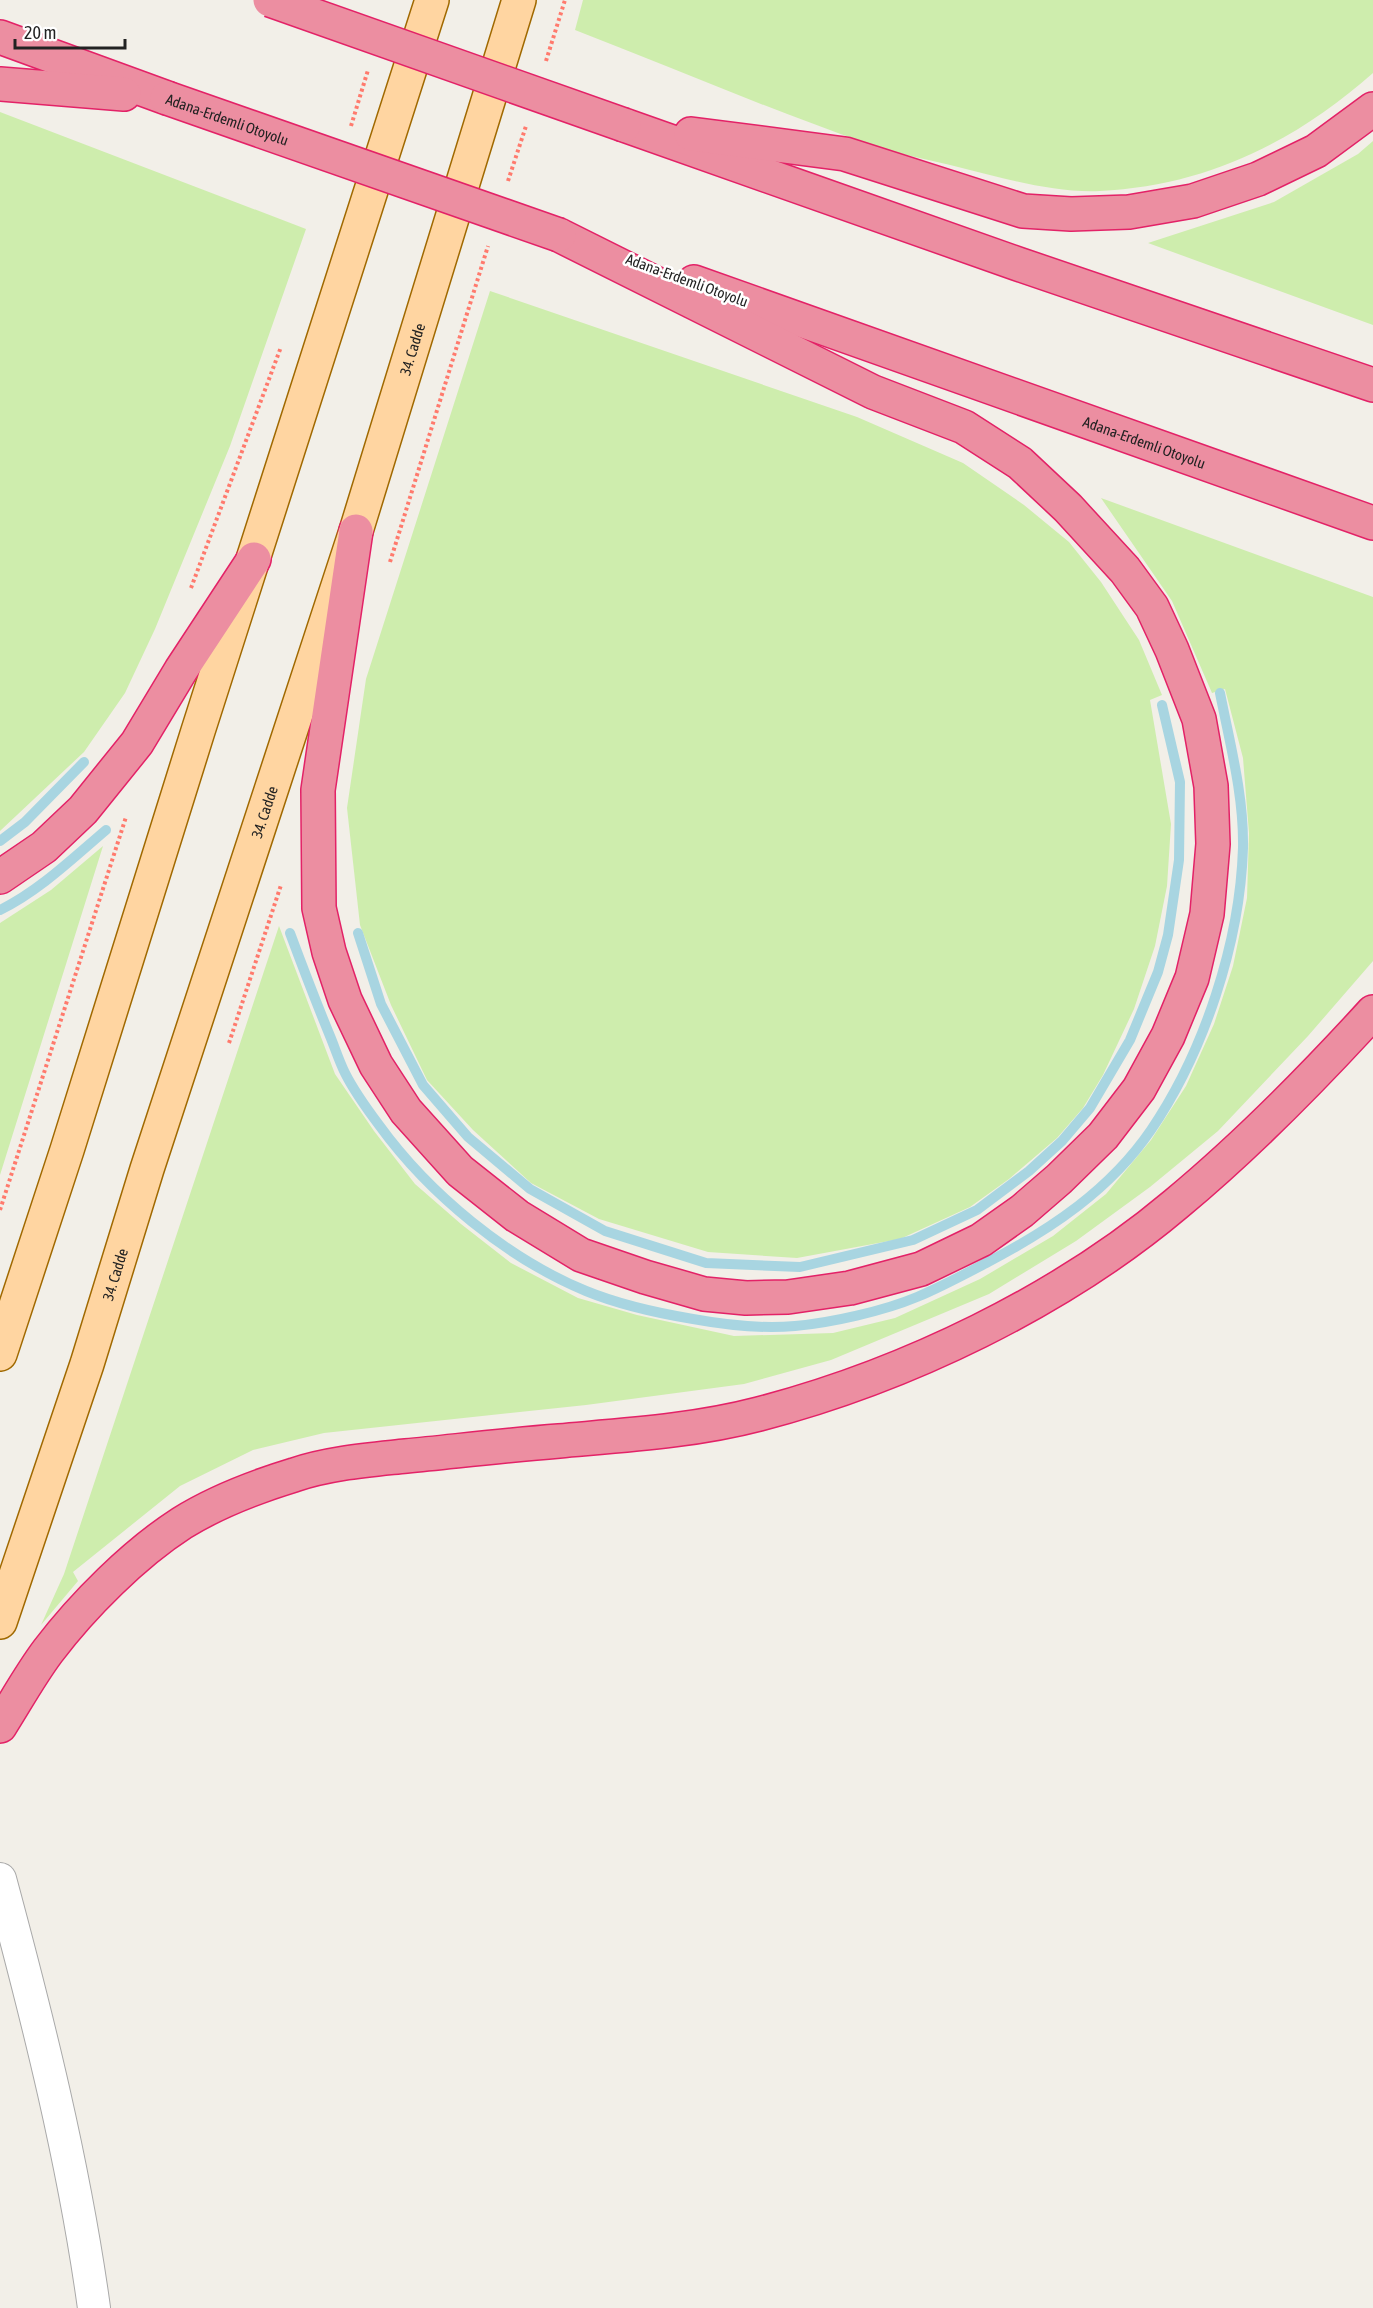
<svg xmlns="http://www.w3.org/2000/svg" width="1373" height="2308" font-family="'Asap Condensed',sans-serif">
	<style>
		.grass { fill: #ceedad }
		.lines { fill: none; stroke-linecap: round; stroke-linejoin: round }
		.stream { stroke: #a8d5e1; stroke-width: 10 }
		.street-casing { stroke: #a9a9a9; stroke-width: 34 }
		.primary-casing { stroke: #a06900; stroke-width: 36 }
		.highway-casing { stroke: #e32267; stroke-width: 36 }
		.path { stroke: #ff7a6d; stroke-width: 4; stroke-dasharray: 3 3; stroke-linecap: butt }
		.street { stroke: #fff; stroke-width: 32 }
		.primary { stroke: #ffd5a1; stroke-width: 33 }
		.highway { stroke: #ec8ea1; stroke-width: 33 }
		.highway-bridge-casing { stroke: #e32267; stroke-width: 36; stroke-linecap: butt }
		.highway-bridge { stroke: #ec8ea1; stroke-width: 33 }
		.labels { text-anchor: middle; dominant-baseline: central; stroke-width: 5; stroke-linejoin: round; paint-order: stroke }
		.street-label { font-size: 15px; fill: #222; stroke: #fff }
	</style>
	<rect width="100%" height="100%" fill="#f2efe8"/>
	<path class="grass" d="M 583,0 L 1373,0 L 1373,73 C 1295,142 1206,186 1100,191 C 1054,193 1007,179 962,168 C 931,160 897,154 866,143 C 768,109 671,67 575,30 Z
		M 0,112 L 306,229 L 230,446 L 155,629 L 125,693 L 84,752 L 0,831 Z
		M 1373,141 L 1373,325 L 1148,243 L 1274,202 L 1358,154 Z
		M 490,291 L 857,417 L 963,463 L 1024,505 L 1069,542 L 1101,582 L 1139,640 L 1162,695 L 1150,700 L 1171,824 L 1167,886 L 1155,946 L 1134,1009 L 1103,1075 L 1083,1108 L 1057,1138 L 1009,1179 L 970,1207 L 900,1239 L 797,1258 L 708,1252 L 599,1219 L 531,1183 L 473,1130 L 427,1080 L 391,1005 L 360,925 L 347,808 L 366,679 Z
		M 1101,498 L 1373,597 L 1373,961 L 1308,1036 L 1218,1131 L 1150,1187 L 1076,1241 L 989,1294 L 831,1360 L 744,1384 L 586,1405 L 324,1433 L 253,1450 L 180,1486 L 73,1572 L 78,1581 L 41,1625 L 64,1574 L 279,926 L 335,1074 L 374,1131 L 415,1184 L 461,1224 L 511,1263 L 578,1298 L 637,1315 L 734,1336 L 833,1333 L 895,1318 L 980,1279 L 1053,1236 L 1106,1194 L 1151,1140 L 1186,1086 L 1214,1024 L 1233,966 L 1247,898 L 1249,833 L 1243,758 L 1225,689 L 1212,693 L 1172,601 Z
		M 103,846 L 0,1175 L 0,923 L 51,890 Z"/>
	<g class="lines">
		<path class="stream" d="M 0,841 L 25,822 L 84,762
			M 0,910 C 39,891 73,858 106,830
			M 290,933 C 303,968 316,1002 330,1036 C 335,1048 339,1061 345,1073 C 354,1091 367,1109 379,1125 C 429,1194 508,1259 586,1291 C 620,1305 657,1313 693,1319 C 726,1325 761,1329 795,1326 C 830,1323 884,1311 917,1297 C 941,1287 965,1274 988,1262 C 1051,1229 1110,1190 1151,1130 C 1204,1052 1240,943 1243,848 C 1244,796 1230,744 1220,693
			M 358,933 L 381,1004 L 423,1085 L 468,1137 L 530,1189 L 605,1231 L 706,1263 L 800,1267 L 913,1240 L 977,1210 L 1029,1171 L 1062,1141 L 1090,1108 L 1130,1040 L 1158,972 L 1168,935 L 1179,860 L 1180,782 L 1162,705"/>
		<g class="street-casing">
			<path id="street" d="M 0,1879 C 38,2020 74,2163 94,2308"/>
		</g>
		<g class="primary-casing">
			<g id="primary">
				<path d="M 0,1354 L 67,1150 L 198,731 L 432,0"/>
				<path id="s1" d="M 0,1622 L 87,1364 L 147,1169 L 356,531 L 519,0"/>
			</g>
		</g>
		<g class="highway-casing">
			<g id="highway">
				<path d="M 0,37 L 167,98"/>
				<path d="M 0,84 L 124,94"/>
				<path d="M 624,125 L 1018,264 L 1373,385"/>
				<path d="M 691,134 L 845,154 L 1023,211 L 1071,214 L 1129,212 L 1193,201 L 1258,179 L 1316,151 L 1373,109"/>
				<path id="s2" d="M 694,282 L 1373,523"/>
				<path d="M 356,531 L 318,790 L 319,908 L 329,952 L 345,1000 L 376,1065 L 406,1111 L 460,1171 L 517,1216 L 581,1255 L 645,1277 L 704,1294 L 746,1298 L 788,1297 L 850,1288 L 921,1269 L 981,1240 L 1022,1211 L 1059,1179 L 1103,1136 L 1139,1089 L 1168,1036 L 1192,978 L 1207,914 L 1213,844 L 1211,786 L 1199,719 L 1172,650 L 1152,607 L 1125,570 L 1068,508 L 1020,463 L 964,427 L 873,392 L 559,235"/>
				<path d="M 0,877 L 44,847 L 83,810 L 137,743 L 181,670 L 254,559"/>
				<path d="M 0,1726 C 16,1701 30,1675 48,1651 C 83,1605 134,1554 182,1523 C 214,1503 258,1486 294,1475 C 329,1463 369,1460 406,1456 C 457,1451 508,1445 559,1441 C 626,1435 694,1431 759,1414 C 905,1376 1061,1301 1176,1204 C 1247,1145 1311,1080 1373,1012"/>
			</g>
		</g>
		<path class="path" d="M 546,61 L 565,0
			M 351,126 L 368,70
			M 508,181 L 526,126
			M 390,562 L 488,246
			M 191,588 L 281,347
			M 229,1043 L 281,885
			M 0,1210 L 126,817"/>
		<use href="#street" class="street"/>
		<use href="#primary" class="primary"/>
		<use href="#highway" class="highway"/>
		<g class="highway-bridge-casing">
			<g id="highway-bridge">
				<path d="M 270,0 L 624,125"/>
				<path id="s3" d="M 167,98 L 559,235"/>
			</g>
		</g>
		<use href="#highway-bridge" class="highway-bridge"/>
	</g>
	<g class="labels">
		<g class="street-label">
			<text stroke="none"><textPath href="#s3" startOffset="64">Adana-Erdemli Otoyolu</textPath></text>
			<text transform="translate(687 280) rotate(20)">Adana-Erdemli Otoyolu</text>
			<text stroke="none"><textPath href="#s1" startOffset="1338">34. Cadde</textPath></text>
			<text stroke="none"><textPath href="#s2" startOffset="478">Adana-Erdemli Otoyolu</textPath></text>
			<text stroke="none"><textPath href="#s1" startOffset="852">34. Cadde</textPath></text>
			<text stroke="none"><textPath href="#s1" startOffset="366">34. Cadde</textPath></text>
		</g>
	</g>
	<path d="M15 39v9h110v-9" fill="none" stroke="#222222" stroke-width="3"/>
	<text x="24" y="39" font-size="18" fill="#222222" stroke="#ffffff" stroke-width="4.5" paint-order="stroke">20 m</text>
</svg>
